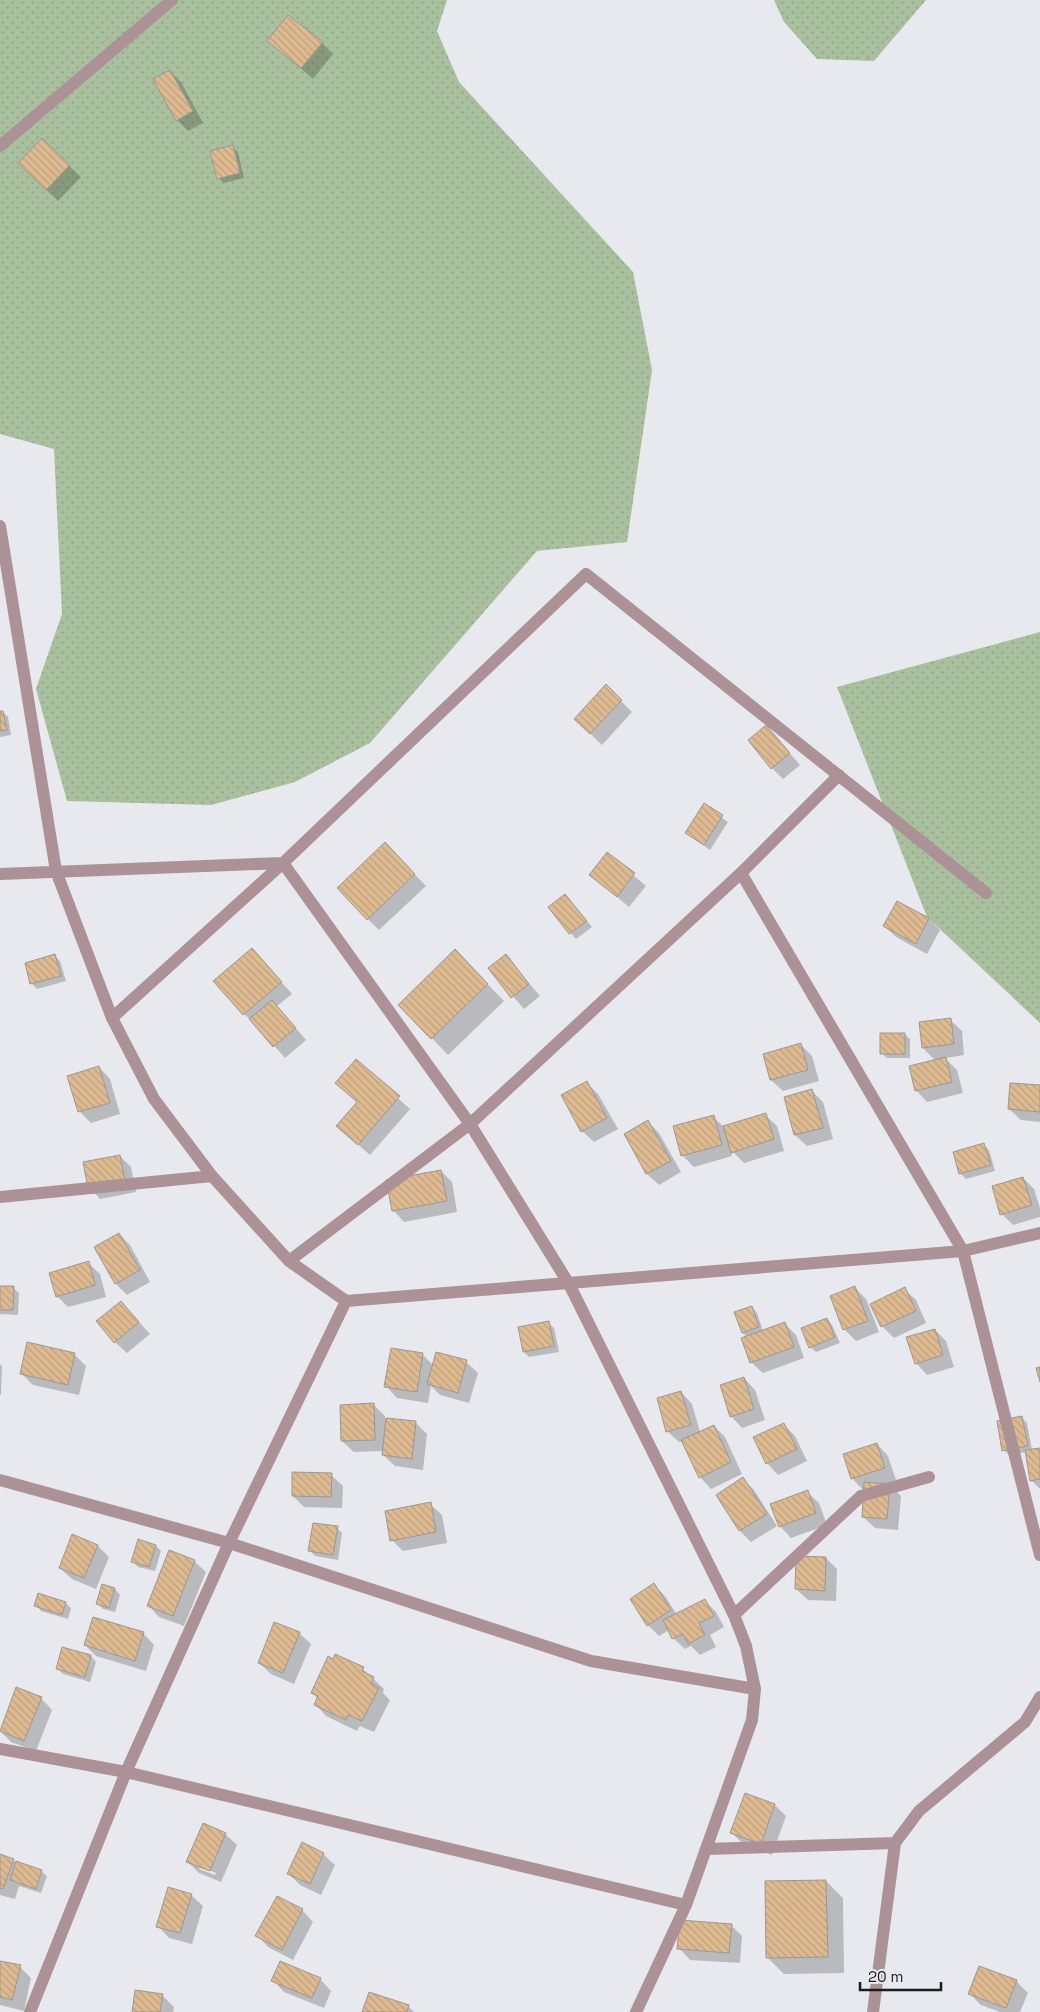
<svg xmlns="http://www.w3.org/2000/svg" width="1040" height="2012" font-family="'Space Grotesk',sans-serif">
	<style>
		.grass { fill: url(#grass-dots) }
		.shadow { fill: #0003; fill-rule: evenodd }
		.building { fill: url(#building-back-hatch); stroke: #9b9894 }
		.lines { fill: none; stroke-linecap: round; stroke-linejoin: round }
		.lane { stroke: #ac9296; stroke-width: 12 }
		.street { stroke: #ac9296; stroke-width: 12 }
	</style>
	<defs>
		<pattern id="grass-dots" width="8" height="8" patternUnits="userSpaceOnUse" patternTransform="scale(1.25)"><rect width="8" height="8" fill="#a8c09d"/><path d="M2 2h.1M6 6h.1" fill="none" stroke="#90a487" stroke-width="1.8" stroke-linecap="round"/></pattern>
		<pattern id="building-back-hatch" width="6" height="6" patternUnits="userSpaceOnUse" patternTransform="scale(1.25)"><rect width="6" height="6" fill="#deba91"/><path d="M-1 5l2 2M0 0l6 6M5-1l2 2" fill="none" stroke="#be9f7d"/></pattern>
	</defs>
	<rect width="100%" height="100%" fill="#e7e9ee"/>
	<path class="grass" d="M 0,0 L 447,0 L 437,31 L 459,82 L 633,272 L 652,370 L 627,542 L 537,551 L 370,743 L 295,782 L 211,805 L 67,801 L 36,689 L 62,614 L 54,449 L 0,434 Z
		M 774,0 L 926,0 L 874,61 L 817,59 L 784,22 Z
		M 1040,632 L 1040,1023 L 927,917 L 837,687 Z"/>
	<path class="shadow" d="M 269,41 L 322,43 L 333,54 L 313,79 Z
		M 169,71 L 181,82 L 203,123 L 188,131 L 177,120 Z
		M 42,140 L 81,177 L 58,201 L 19,163 Z
		M 232,147 L 238,152 L 244,178 L 224,183 L 218,178 Z
		M 606,686 L 632,712 L 602,745 L 575,719 Z
		M 0,712 L 3,712 L 8,717 L 11,735 L 0,737 Z
		M 766,726 L 800,765 L 783,779 L 772,768 Z
		M 704,805 L 728,822 L 710,850 L 686,833 Z
		M 607,853 L 646,886 L 629,907 L 591,875 Z
		M 396,855 L 426,886 L 379,930 L 368,919 Z
		M 570,901 L 592,927 L 576,939 L 549,908 Z
		M 929,919 L 940,930 L 927,954 L 896,937 L 884,926 Z
		M 252,949 L 292,994 L 277,1006 L 306,1040 L 285,1058 L 256,1025 L 244,1014 Z
		M 505,955 L 540,996 L 524,1009 L 489,968 Z
		M 55,956 L 60,961 L 66,981 L 37,989 L 32,984 Z
		M 472,968 L 504,1001 L 448,1055 L 400,1005 Z
		M 950,1020 L 962,1031 L 964,1055 L 945,1058 L 957,1070 L 963,1093 L 927,1102 L 916,1090 L 936,1061 L 923,1048 Z
		M 904,1034 L 910,1039 L 910,1058 L 887,1058 L 881,1053 Z
		M 801,1045 L 812,1056 L 819,1081 L 783,1091 L 771,1080 Z
		M 356,1061 L 410,1109 L 370,1155 L 337,1126 L 358,1103 L 337,1083 Z
		M 99,1067 L 110,1079 L 120,1114 L 91,1123 L 79,1111 Z
		M 587,1083 L 598,1094 L 618,1129 L 594,1142 L 582,1131 Z
		M 1040,1087 L 1040,1122 L 1021,1120 L 1009,1109 Z
		M 812,1091 L 823,1102 L 833,1139 L 807,1146 L 795,1135 L 785,1098 Z
		M 765,1115 L 777,1126 L 784,1151 L 744,1163 L 731,1150 L 732,1156 L 694,1167 L 682,1155 L 713,1117 L 724,1127 Z
		M 648,1122 L 659,1133 L 681,1172 L 659,1185 L 647,1174 L 625,1134 Z
		M 984,1145 L 989,1150 L 995,1171 L 966,1179 L 960,1173 Z
		M 120,1156 L 131,1167 L 136,1192 L 100,1199 L 89,1187 Z
		M 441,1171 L 452,1182 L 457,1212 L 404,1222 L 393,1210 Z
		M 1023,1178 L 1034,1189 L 1040,1208 L 1040,1217 L 1013,1225 L 1002,1214 Z
		M 119,1234 L 130,1245 L 150,1282 L 127,1295 L 116,1284 Z
		M 88,1263 L 100,1274 L 106,1297 L 68,1307 L 57,1296 Z
		M 0,1287 L 13,1288 L 19,1293 L 18,1315 L 0,1314 Z
		M 855,1288 L 866,1299 L 879,1332 L 856,1341 L 844,1329 Z
		M 904,1289 L 916,1300 L 926,1323 L 894,1338 L 882,1326 L 872,1304 Z
		M 121,1302 L 150,1334 L 127,1353 L 115,1342 Z
		M 752,1307 L 757,1313 L 763,1331 L 785,1324 L 796,1335 L 804,1358 L 763,1373 L 751,1362 L 747,1337 L 743,1333 Z
		M 827,1319 L 832,1325 L 840,1343 L 816,1352 L 810,1347 Z
		M 548,1323 L 554,1328 L 559,1352 L 529,1357 L 524,1352 Z
		M 935,1330 L 946,1341 L 954,1367 L 927,1375 L 916,1363 Z
		M 392,1349 L 423,1355 L 434,1366 L 466,1362 L 478,1373 L 469,1403 L 440,1395 L 431,1386 L 428,1403 L 397,1398 L 386,1386 Z
		M 75,1355 L 86,1366 L 79,1395 L 33,1385 L 21,1373 Z
		M 0,1364 L 2,1366 L 1,1395 L 0,1395 Z
		M 744,1378 L 755,1390 L 765,1420 L 742,1428 L 731,1416 Z
		M 681,1392 L 692,1404 L 700,1432 L 714,1426 L 725,1437 L 742,1474 L 711,1489 L 700,1477 L 683,1441 L 679,1442 L 667,1431 Z
		M 374,1405 L 385,1416 L 385,1419 L 416,1423 L 427,1434 L 423,1470 L 395,1466 L 383,1455 L 384,1451 L 354,1452 L 342,1441 Z
		M 1022,1418 L 1027,1423 L 1032,1450 L 1040,1449 L 1040,1489 L 1031,1480 L 1027,1452 L 1009,1455 L 1004,1450 Z
		M 784,1425 L 795,1436 L 807,1461 L 778,1475 L 767,1463 Z
		M 877,1444 L 888,1456 L 896,1480 L 881,1485 L 889,1485 L 901,1496 L 898,1530 L 875,1528 L 863,1517 L 863,1490 L 852,1478 Z
		M 331,1475 L 343,1486 L 342,1508 L 304,1507 L 293,1496 Z
		M 743,1479 L 754,1490 L 777,1526 L 751,1542 L 740,1531 L 717,1495 Z
		M 807,1492 L 819,1503 L 827,1525 L 791,1538 L 780,1526 Z
		M 430,1504 L 442,1515 L 447,1543 L 403,1551 L 392,1540 Z
		M 337,1528 L 342,1533 L 338,1560 L 315,1556 L 310,1551 Z
		M 98,1546 L 109,1557 L 96,1589 L 72,1579 L 60,1568 Z
		M 156,1546 L 161,1551 L 155,1571 L 138,1567 L 132,1561 Z
		M 826,1558 L 837,1569 L 836,1601 L 808,1600 L 796,1589 Z
		M 194,1561 L 206,1572 L 184,1626 L 159,1617 L 148,1605 Z
		M 654,1585 L 665,1596 L 677,1615 L 704,1600 L 716,1612 L 724,1627 L 710,1635 L 716,1647 L 700,1655 L 691,1646 L 685,1649 L 673,1638 L 669,1630 L 659,1636 L 648,1625 Z
		M 103,1586 L 115,1589 L 120,1595 L 115,1612 L 103,1609 L 97,1603 Z
		M 66,1603 L 71,1608 L 68,1619 L 41,1611 L 36,1605 Z
		M 143,1633 L 154,1645 L 146,1671 L 96,1656 L 85,1645 Z
		M 299,1633 L 311,1644 L 294,1684 L 271,1674 L 259,1663 Z
		M 63,1649 L 91,1656 L 96,1662 L 90,1682 L 63,1674 L 58,1669 Z
		M 363,1669 L 384,1689 L 383,1693 L 390,1700 L 374,1732 L 360,1726 L 357,1731 L 326,1716 L 315,1704 L 318,1699 L 312,1693 Z
		M 17,1689 L 41,1698 L 52,1710 L 36,1751 L 11,1742 L 0,1731 Z
		M 775,1805 L 786,1816 L 772,1855 L 743,1844 L 732,1833 Z
		M 225,1834 L 237,1845 L 221,1882 L 199,1873 L 187,1861 ZM 199,1866 L 216,1873 L 215,1875 L 199,1869 Z
		M 323,1854 L 335,1865 L 321,1895 L 300,1885 L 289,1874 Z
		M 0,1856 L 41,1871 L 47,1876 L 41,1893 L 19,1886 L 15,1899 L 0,1895 Z
		M 826,1881 L 843,1898 L 844,1973 L 784,1974 L 767,1957 Z
		M 191,1895 L 203,1906 L 192,1944 L 169,1938 L 158,1926 Z
		M 302,1910 L 313,1922 L 293,1960 L 268,1947 L 257,1935 Z
		M 731,1925 L 742,1936 L 740,1963 L 690,1960 L 679,1948 Z
		M 0,1962 L 20,1967 L 31,1978 L 24,2011 L 0,2005 Z
		M 980,1967 L 1017,1982 L 1028,1993 L 1020,2012 L 1000,2012 L 981,2005 L 970,1994 Z
		M 320,1979 L 331,1991 L 324,2008 L 284,1992 L 273,1980 Z
		M 162,1995 L 174,2007 L 173,2012 L 133,2012 Z
		M 408,2006 L 414,2012 L 364,2012 Z"/>
	<path class="building" d="M 288,15 L 323,42 L 301,68 L 267,41 Z
		M 170,70 L 193,111 L 176,121 L 153,79 Z
		M 42,138 L 70,165 L 46,190 L 18,163 Z
		M 233,145 L 240,173 L 217,179 L 210,151 Z
		M 606,684 L 622,700 L 590,734 L 574,719 Z
		M 0,711 L 3,711 L 7,730 L 0,731 Z
		M 766,725 L 790,753 L 771,769 L 748,740 Z
		M 704,803 L 723,815 L 704,845 L 685,833 Z
		M 385,842 L 415,874 L 367,920 L 337,888 Z
		M 607,852 L 635,873 L 617,897 L 589,875 Z
		M 565,894 L 587,921 L 569,934 L 548,907 Z
		M 897,901 L 929,918 L 916,944 L 883,926 Z
		M 252,948 L 282,982 L 243,1015 L 213,981 Z
		M 455,949 L 488,984 L 431,1039 L 398,1005 Z
		M 55,954 L 61,976 L 30,984 L 25,963 Z
		M 506,954 L 529,984 L 511,998 L 488,968 Z
		M 272,1000 L 296,1028 L 273,1047 L 249,1019 Z
		M 951,1018 L 954,1044 L 922,1048 L 919,1022 Z
		M 880,1033 L 905,1033 L 905,1054 L 880,1054 Z
		M 801,1043 L 808,1070 L 770,1080 L 763,1054 Z
		M 946,1057 L 952,1082 L 915,1091 L 909,1066 Z
		M 356,1059 L 400,1096 L 358,1145 L 336,1126 L 357,1102 L 335,1083 Z
		M 99,1066 L 110,1103 L 78,1112 L 67,1076 Z
		M 587,1081 L 607,1118 L 581,1132 L 561,1095 Z
		M 1010,1083 L 1040,1085 L 1040,1112 L 1008,1109 Z
		M 812,1089 L 823,1128 L 794,1135 L 784,1097 Z
		M 766,1113 L 774,1139 L 731,1153 L 723,1126 Z
		M 714,1115 L 722,1145 L 681,1156 L 673,1126 Z
		M 648,1120 L 671,1161 L 646,1174 L 624,1134 Z
		M 984,1143 L 991,1165 L 959,1174 L 953,1152 Z
		M 120,1155 L 125,1181 L 88,1188 L 83,1162 Z
		M 441,1170 L 447,1201 L 392,1211 L 386,1180 Z
		M 1023,1177 L 1032,1205 L 1000,1215 L 992,1186 Z
		M 119,1233 L 140,1270 L 115,1284 L 94,1247 Z
		M 89,1261 L 95,1285 L 56,1297 L 49,1273 Z
		M 0,1286 L 14,1286 L 13,1310 L 0,1310 Z
		M 855,1286 L 868,1321 L 843,1330 L 830,1296 Z
		M 905,1287 L 916,1311 L 881,1327 L 870,1304 Z
		M 121,1301 L 139,1322 L 114,1343 L 96,1321 Z
		M 752,1306 L 759,1327 L 742,1333 L 734,1312 Z
		M 827,1318 L 835,1337 L 809,1348 L 801,1328 Z
		M 549,1321 L 554,1346 L 523,1352 L 518,1327 Z
		M 785,1322 L 794,1347 L 750,1363 L 741,1338 Z
		M 935,1329 L 943,1355 L 915,1364 L 906,1337 Z
		M 27,1342 L 75,1353 L 68,1385 L 20,1374 Z
		M 391,1348 L 423,1353 L 417,1392 L 384,1387 Z
		M 436,1352 L 467,1360 L 458,1393 L 427,1384 Z
		M 1040,1367 L 1040,1382 L 1036,1368 Z
		M 744,1377 L 754,1409 L 730,1417 L 720,1385 Z
		M 681,1391 L 691,1425 L 666,1432 L 657,1398 Z
		M 374,1403 L 375,1440 L 341,1441 L 340,1405 Z
		M 1022,1416 L 1028,1446 L 1002,1451 L 997,1421 Z
		M 386,1418 L 416,1421 L 412,1459 L 382,1455 Z
		M 784,1423 L 797,1449 L 766,1464 L 753,1437 Z
		M 714,1425 L 731,1462 L 699,1478 L 681,1440 Z
		M 877,1443 L 885,1468 L 851,1479 L 843,1454 Z
		M 1040,1448 L 1040,1479 L 1030,1481 L 1025,1450 Z
		M 292,1472 L 332,1473 L 331,1497 L 292,1496 Z
		M 743,1477 L 767,1514 L 739,1531 L 716,1495 Z
		M 864,1482 L 890,1484 L 887,1519 L 862,1517 Z
		M 808,1490 L 816,1513 L 779,1527 L 770,1504 Z
		M 431,1502 L 436,1532 L 390,1541 L 385,1511 Z
		M 313,1523 L 338,1526 L 333,1555 L 308,1551 Z
		M 72,1534 L 98,1545 L 84,1578 L 59,1568 Z
		M 138,1539 L 156,1545 L 149,1567 L 131,1562 Z
		M 169,1550 L 195,1560 L 173,1616 L 147,1606 Z
		M 796,1556 L 826,1557 L 825,1591 L 795,1589 Z
		M 654,1583 L 671,1610 L 647,1626 L 630,1599 Z
		M 102,1584 L 115,1588 L 109,1608 L 96,1604 Z
		M 38,1593 L 66,1602 L 62,1615 L 34,1606 Z
		M 705,1599 L 714,1616 L 699,1623 L 705,1635 L 688,1644 L 683,1634 L 672,1639 L 663,1620 Z
		M 93,1617 L 144,1632 L 135,1661 L 84,1645 Z
		M 274,1622 L 300,1632 L 283,1673 L 258,1663 Z
		M 62,1647 L 91,1655 L 85,1677 L 56,1669 Z
		M 335,1654 L 364,1667 L 362,1671 L 374,1677 L 371,1683 L 379,1688 L 362,1721 L 348,1715 L 346,1720 L 314,1705 L 318,1696 L 311,1693 L 328,1656 L 333,1659 Z
		M 16,1687 L 42,1697 L 24,1741 L 0,1731 Z
		M 745,1793 L 775,1804 L 761,1844 L 730,1833 Z
		M 203,1823 L 226,1833 L 210,1871 L 186,1862 Z
		M 302,1842 L 324,1853 L 310,1884 L 287,1874 Z
		M 0,1854 L 14,1859 L 3,1889 L 0,1888 Z
		M 16,1861 L 42,1870 L 36,1889 L 10,1880 Z
		M 826,1880 L 828,1957 L 766,1958 L 765,1881 Z
		M 168,1887 L 192,1894 L 180,1933 L 156,1927 Z
		M 277,1896 L 303,1909 L 282,1950 L 255,1936 Z
		M 680,1920 L 732,1924 L 729,1953 L 677,1949 Z
		M 0,1961 L 21,1965 L 12,2000 L 0,1997 Z
		M 280,1961 L 321,1978 L 312,1998 L 271,1981 Z
		M 979,1966 L 1017,1980 L 1006,2008 L 968,1994 Z
		M 135,1990 L 163,1994 L 160,2012 L 132,2012 Z
		M 369,1992 L 409,2005 L 407,2012 L 362,2012 Z"/>
	<g class="lines">
		<path class="lane" d="M 734,1615 L 861,1496 L 929,1477"/>
		<path class="street" d="M 0,146 L 172,0
			M 0,526 L 56,871 L 112,1018 L 154,1099 L 212,1176 L 289,1261 L 346,1301 L 963,1251 L 1040,1233
			M 741,873 L 963,1251 L 1040,1555
			M 0,874 L 283,863 L 470,1124 L 569,1284 L 734,1615 L 746,1646 L 755,1689 L 752,1720 L 686,1905 L 636,2012
			M 112,1018 L 283,863 L 586,574 L 986,893
			M 0,1197 L 212,1176
			M 289,1261 L 470,1124 L 741,873 L 839,775
			M 0,1480 L 229,1543 L 591,1661 L 755,1689
			M 0,1749 L 126,1772 L 686,1905
			M 706,1849 L 895,1843 L 919,1811 L 1025,1722 L 1040,1697
			M 30,2012 L 126,1772 L 229,1543 L 346,1301
			M 873,2012 L 895,1843"/>
	</g>
	<path d="M860 1982v8h81v-8" fill="none" stroke="#1c1c1e" stroke-width="2.5"/>
	<text x="868" y="1982" font-size="15" fill="#1c1c1e" stroke="#e7e9ee" stroke-width="4" paint-order="stroke">20 m</text>
</svg>
